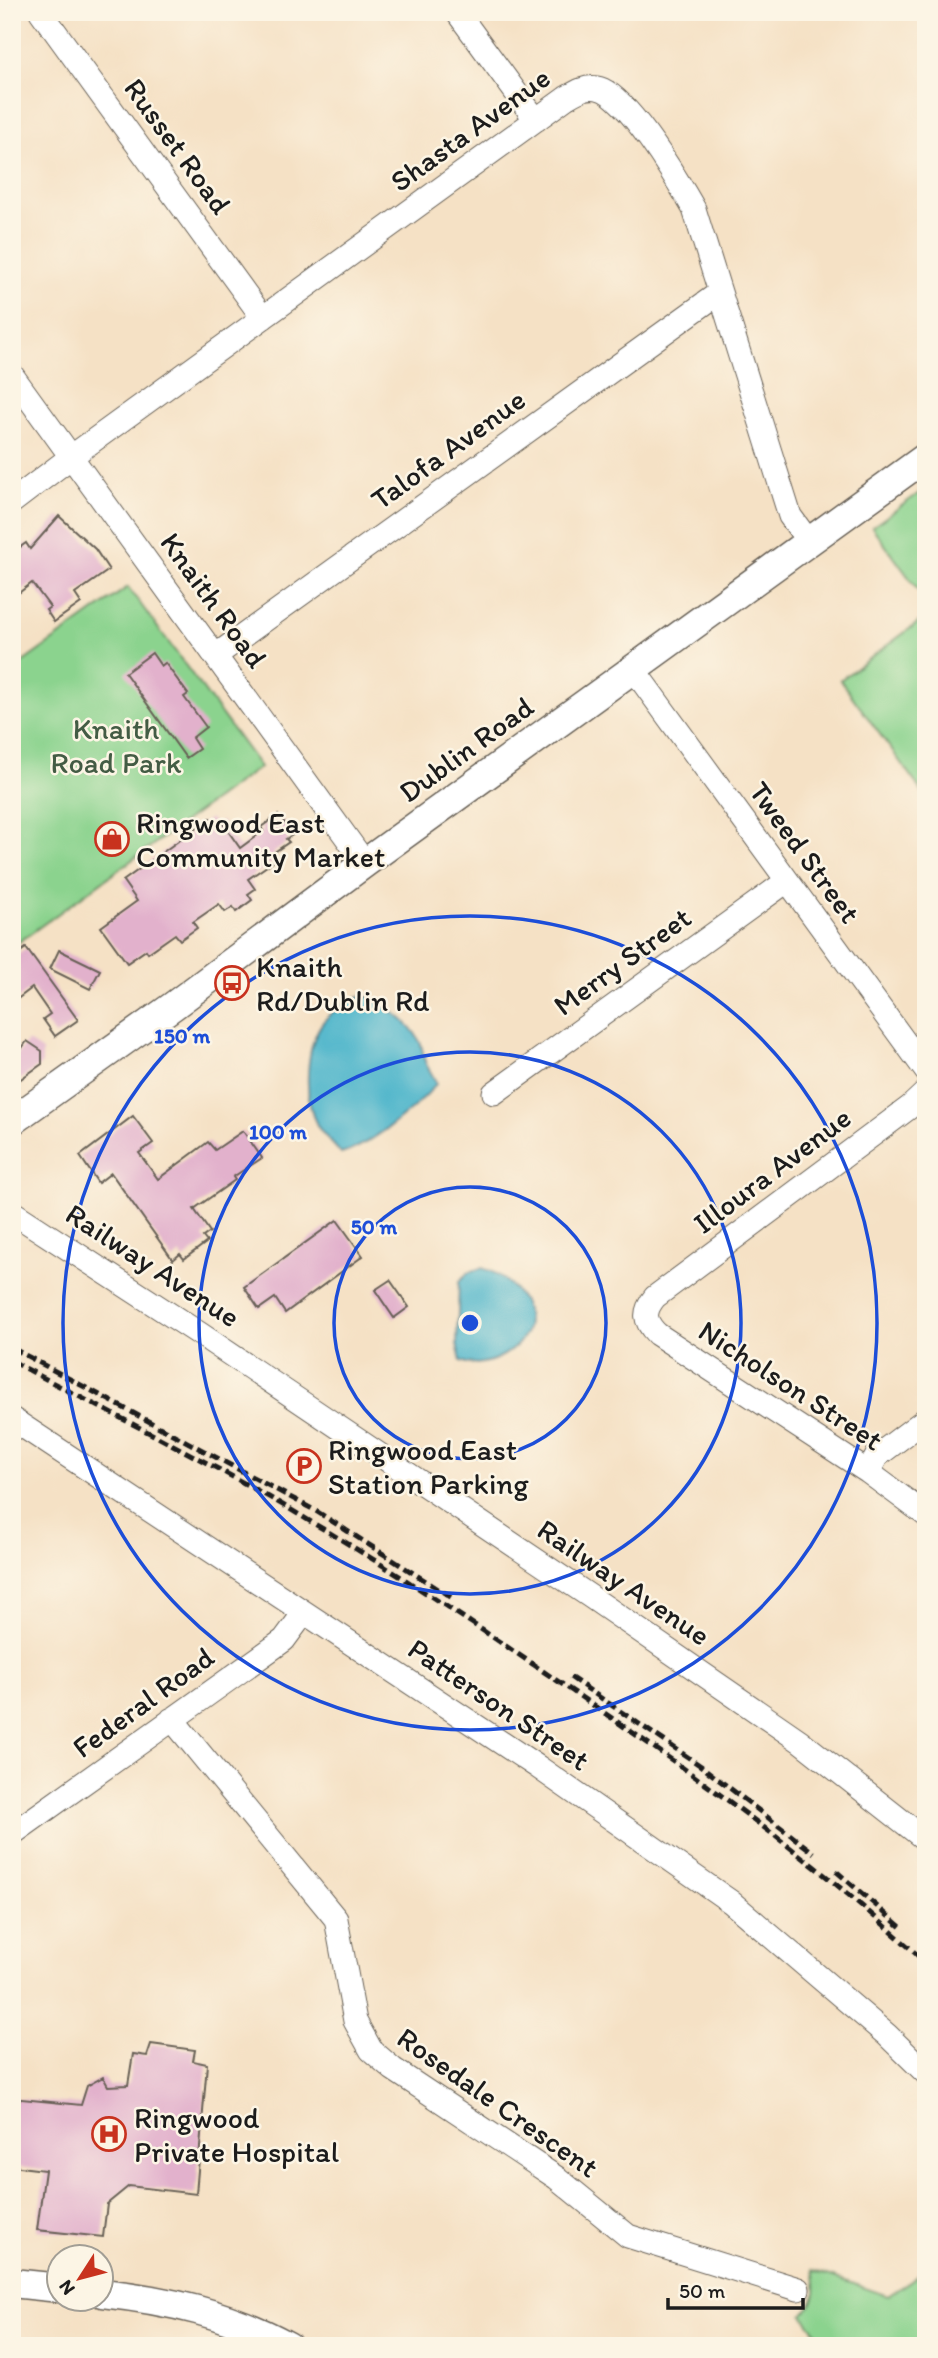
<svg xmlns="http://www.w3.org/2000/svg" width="938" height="2358" font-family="Itim,sans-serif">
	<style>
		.green { fill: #8bd38e; stroke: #547855; stroke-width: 2 }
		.water { fill: #4db5cb; stroke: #346874; stroke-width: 2 }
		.building { fill: #e2b1cc }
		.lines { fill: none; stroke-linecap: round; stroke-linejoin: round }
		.minor-casing { stroke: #686157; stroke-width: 25 }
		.major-casing { stroke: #686157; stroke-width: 31 }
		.minor { stroke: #fff; stroke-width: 23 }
		.major { stroke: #fff; stroke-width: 28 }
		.rail { stroke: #1c1c1c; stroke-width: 5; stroke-dasharray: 10 5; stroke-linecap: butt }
		.ring { fill: none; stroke: #1d4ed8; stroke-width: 3.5 }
		.labels { text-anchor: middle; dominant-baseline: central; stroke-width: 5; stroke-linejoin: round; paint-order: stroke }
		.street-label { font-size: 30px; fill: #1c1c1c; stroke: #fcf5e5 }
		.park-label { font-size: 30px; fill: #435c44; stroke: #fcf5e5 }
		.poi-label { font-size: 30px; fill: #1c1c1c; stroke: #fcf5e5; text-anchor: start }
		.centre { fill: #1d4ed8; stroke: #fcf5e5; stroke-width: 3.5 }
		.ring-label { font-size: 21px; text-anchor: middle; font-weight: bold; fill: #1d4ed8; stroke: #fcf5e5; stroke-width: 5; stroke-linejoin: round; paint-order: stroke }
	</style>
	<rect width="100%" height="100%" fill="#fcf5e5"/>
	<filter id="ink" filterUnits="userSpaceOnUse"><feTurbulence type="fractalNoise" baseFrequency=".0143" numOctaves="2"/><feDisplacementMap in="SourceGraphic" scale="14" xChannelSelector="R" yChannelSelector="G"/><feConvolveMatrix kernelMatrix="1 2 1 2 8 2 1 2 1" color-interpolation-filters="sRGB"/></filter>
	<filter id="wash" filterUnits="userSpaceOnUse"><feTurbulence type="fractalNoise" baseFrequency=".00686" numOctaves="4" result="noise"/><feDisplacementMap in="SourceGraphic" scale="28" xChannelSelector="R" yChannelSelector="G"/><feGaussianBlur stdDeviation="1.57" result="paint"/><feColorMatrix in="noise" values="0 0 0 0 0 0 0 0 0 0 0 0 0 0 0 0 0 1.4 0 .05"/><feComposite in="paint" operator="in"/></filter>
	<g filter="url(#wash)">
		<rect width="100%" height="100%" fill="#f5e1c5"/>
		<path class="green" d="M 922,491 L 926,495 L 926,601 L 872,527 Z
			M 128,587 L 260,767 L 12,947 L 12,670 Z
			M 926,617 L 926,797 L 840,680 Z
			M 813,2270 L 888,2296 L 926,2270 L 926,2346 L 823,2346 L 825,2344 L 803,2315 C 817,2300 817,2289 813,2270 Z"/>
		<path class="water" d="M 365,996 C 386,1005 410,1021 420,1042 C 423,1049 423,1058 426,1064 C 430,1072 434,1076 436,1084 C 417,1108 370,1145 341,1154 C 334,1144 322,1135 317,1125 C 303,1099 305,1044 324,1021 C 335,1007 349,1000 365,996 Z
			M 482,1268 C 505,1274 533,1302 527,1328 C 521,1352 482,1371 461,1361 L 457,1344 L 459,1281 L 468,1273 Z"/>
		<g id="blocks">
			<path class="building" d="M 59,516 L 95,549 L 109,570 L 75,594 L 81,603 L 54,622 L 46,610 L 50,607 L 32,583 L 12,598 L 12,553 L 26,543 L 30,549 Z
				M 152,653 L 161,666 L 165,663 L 188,694 L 184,697 L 206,727 L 192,738 L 199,749 L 186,758 L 125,673 Z
				M 278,815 L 294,834 L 286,839 L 289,842 L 273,853 L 277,859 L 248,879 L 255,889 L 248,894 L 252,900 L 236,912 L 233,907 L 225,912 L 219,904 L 193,922 L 197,928 L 180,940 L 175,934 L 148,953 L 146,950 L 127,963 L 101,927 L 137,901 L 123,881 L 210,818 L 216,825 L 221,821 L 240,848 L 263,831 L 261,827 Z
				M 26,948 L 78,1020 L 55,1036 L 43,1019 L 50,1014 L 32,988 L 12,1003 L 12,958 Z
				M 59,950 L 100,970 L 90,989 L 50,969 Z
				M 27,1041 L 42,1051 L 42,1064 L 12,1085 L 12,1062 Z
				M 133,1116 L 153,1143 L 139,1153 L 158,1179 L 208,1142 L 215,1150 L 243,1131 L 262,1158 L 233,1177 L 235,1180 L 194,1209 L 210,1232 L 203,1237 L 207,1242 L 184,1259 L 180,1254 L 173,1260 L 111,1173 L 98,1183 L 80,1156 Z
				M 337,1220 L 363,1256 L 285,1313 L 275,1298 L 259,1309 L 244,1287 Z
				M 390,1280 L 409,1307 L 394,1318 L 375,1290 Z
				M 151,2044 L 195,2050 L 193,2061 L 207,2064 L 196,2194 L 129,2186 L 107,2204 L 103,2237 L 37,2230 L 45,2170 L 12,2166 L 12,2098 L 81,2105 L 87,2086 L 103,2077 L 108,2086 L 128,2085 L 133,2054 L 147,2056 Z"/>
		</g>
	</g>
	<g filter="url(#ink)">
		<use href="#blocks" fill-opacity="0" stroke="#686157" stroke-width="2"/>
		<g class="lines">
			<g class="minor-casing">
				<path id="minor" d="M 41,12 L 263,318
					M 457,12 L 536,120
					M 12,375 L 365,863
					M 12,502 L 79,451 L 566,98 C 576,92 585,86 597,88 C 625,91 679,183 694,209 L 790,516 L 809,542
					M 215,656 L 719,293
					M 634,670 L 926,1071
					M 926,1092 L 910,1107 L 655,1297 C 643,1312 644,1321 657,1334 L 868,1472 L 926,1515
					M 494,1093 L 787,881
					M 12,1212 L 200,1334 L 591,1597 L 800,1741 L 926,1840
					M 12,1419 L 538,1767 L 731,1902 L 887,2035 L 926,2073
					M 868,1472 L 877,1456 L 926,1419
					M 172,1719 L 336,1919 L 355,2021 L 371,2050 L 393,2069 L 557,2178 L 628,2236 L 798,2289
					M 12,1834 L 284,1640 L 304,1613"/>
			</g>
			<g class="major-casing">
				<path id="major" d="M 12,1121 L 173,1006 L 365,863 L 926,457
					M 12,2283 L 60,2288
					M 102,2293 C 167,2300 230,2314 288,2346"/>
			</g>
			<use href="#minor" class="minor"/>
			<use href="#major" class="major"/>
			<path class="rail" d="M 12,1348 L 316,1511 L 454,1599
				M 12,1361 C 112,1415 216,1464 313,1523 C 405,1577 493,1637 581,1697 C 701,1779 819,1863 926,1963
				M 570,1677 L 701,1766 L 814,1853
				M 836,1871 L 902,1928"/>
		</g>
	</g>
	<g class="ring">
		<circle cx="470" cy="1323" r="136"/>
		<circle cx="470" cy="1323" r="271"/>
		<circle cx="470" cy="1323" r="407"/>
	</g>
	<defs>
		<g id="shop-ring" transform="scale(1.75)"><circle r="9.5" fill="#fcf5e5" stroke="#c8321e" stroke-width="1.5"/><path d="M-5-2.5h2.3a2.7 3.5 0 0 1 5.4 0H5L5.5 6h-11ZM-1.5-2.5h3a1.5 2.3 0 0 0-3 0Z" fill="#c8321e"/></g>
		<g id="bus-ring" transform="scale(1.75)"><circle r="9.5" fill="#fcf5e5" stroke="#c8321e" stroke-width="1.5"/><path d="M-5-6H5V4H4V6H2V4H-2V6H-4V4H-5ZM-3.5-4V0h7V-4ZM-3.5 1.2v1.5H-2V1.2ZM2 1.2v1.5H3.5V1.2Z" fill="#c8321e"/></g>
		<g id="parking-ring" transform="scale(1.75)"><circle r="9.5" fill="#fcf5e5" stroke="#c8321e" stroke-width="1.5"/><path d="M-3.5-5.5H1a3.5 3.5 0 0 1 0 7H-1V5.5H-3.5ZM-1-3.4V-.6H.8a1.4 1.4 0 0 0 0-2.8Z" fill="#c8321e"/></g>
		<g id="hospital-ring" transform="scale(1.75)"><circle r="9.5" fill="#fcf5e5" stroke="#c8321e" stroke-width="1.5"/><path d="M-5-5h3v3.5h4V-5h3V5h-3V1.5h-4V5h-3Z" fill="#c8321e"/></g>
	</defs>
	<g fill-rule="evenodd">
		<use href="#shop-ring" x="112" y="839"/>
		<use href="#bus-ring" x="232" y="983"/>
		<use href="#parking-ring" x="304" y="1466"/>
		<use href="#hospital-ring" x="109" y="2134"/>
	</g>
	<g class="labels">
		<g class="street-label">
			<text transform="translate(470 129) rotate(-36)">Shasta Avenue</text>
			<text transform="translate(178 146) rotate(54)">Russet Road</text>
			<text transform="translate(448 449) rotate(-36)">Talofa Avenue</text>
			<text transform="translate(214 600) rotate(54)">Knaith Road</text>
			<text transform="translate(466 749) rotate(-36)">Dublin Road</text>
			<text transform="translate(805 852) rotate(54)">Tweed Street</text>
			<text transform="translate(622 961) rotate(-36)">Merry Street</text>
			<text transform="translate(772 1170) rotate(-37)">Illoura Avenue</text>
			<text transform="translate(153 1265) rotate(33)">Railway Avenue</text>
			<text transform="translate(791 1385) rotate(33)">Nicholson Street</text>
			<text transform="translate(624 1582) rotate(34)">Railway Avenue</text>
			<text transform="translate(143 1702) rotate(-36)">Federal Road</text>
			<text transform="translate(499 1704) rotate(34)">Patterson Street</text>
			<text transform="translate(498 2102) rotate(35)">Rosedale Crescent</text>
		</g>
		<g class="park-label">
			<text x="116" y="728">Knaith<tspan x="116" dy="34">Road Park</tspan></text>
		</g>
		<g class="poi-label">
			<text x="136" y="822">Ringwood East<tspan x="136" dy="34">Community Market</tspan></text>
			<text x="256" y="966">Knaith<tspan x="256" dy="34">Rd/Dublin Rd</tspan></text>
			<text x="328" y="1449">Ringwood East<tspan x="328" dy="34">Station Parking</tspan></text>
			<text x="134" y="2117">Ringwood<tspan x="134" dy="34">Private Hospital</tspan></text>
		</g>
	</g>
	<circle cx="470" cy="1323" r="10" class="centre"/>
	<g class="ring-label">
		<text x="182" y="1043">150 m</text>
		<text x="278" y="1139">100 m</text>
		<text x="374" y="1234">50 m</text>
	</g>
	<rect width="938" height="2358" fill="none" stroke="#fcf5e5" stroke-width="42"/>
	<g transform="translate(80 2278) rotate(234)"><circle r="33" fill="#fcf5e5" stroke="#a29e95" stroke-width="2"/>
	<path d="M0-5L12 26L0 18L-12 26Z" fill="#c8321e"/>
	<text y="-10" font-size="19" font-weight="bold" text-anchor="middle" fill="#1c1c1c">N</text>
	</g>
	<path d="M668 2298v10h135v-10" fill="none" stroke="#1c1c1c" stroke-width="3.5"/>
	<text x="679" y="2298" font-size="21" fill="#1c1c1c" stroke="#fcf5e5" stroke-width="5" paint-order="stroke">50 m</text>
</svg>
